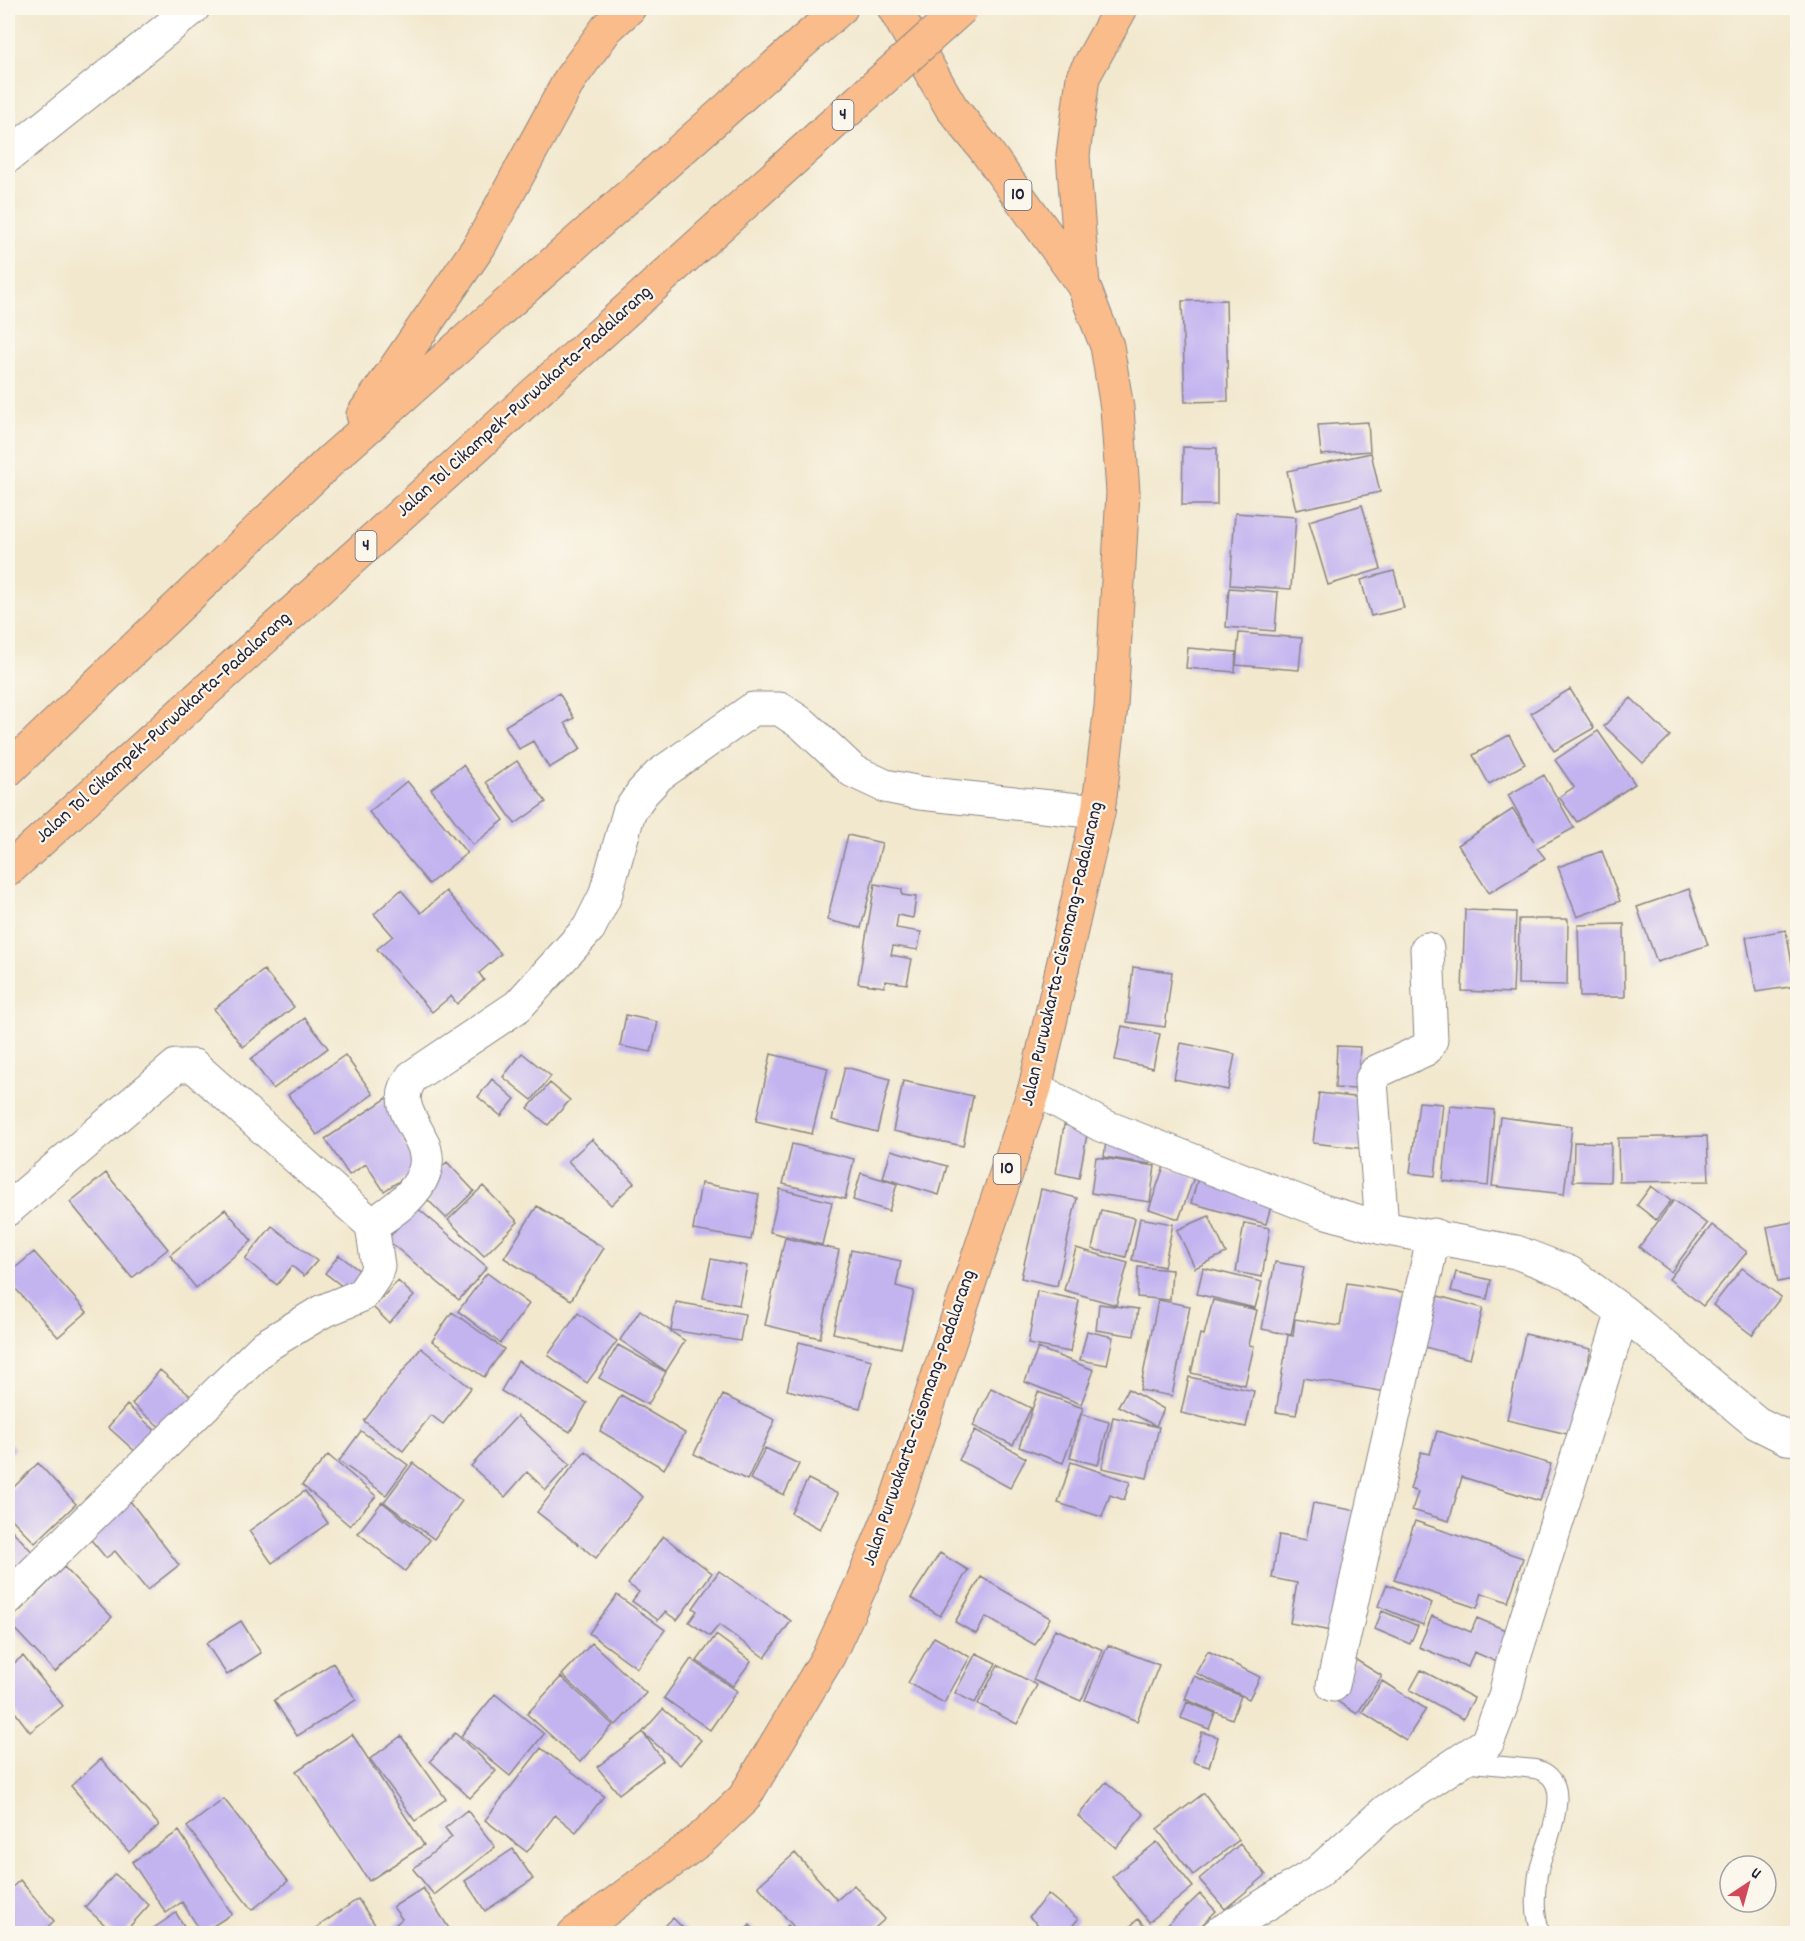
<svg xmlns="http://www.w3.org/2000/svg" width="1805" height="1941" font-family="Dekko,sans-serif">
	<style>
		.building { fill: #c3b4f0 }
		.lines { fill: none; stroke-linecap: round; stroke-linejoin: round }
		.lane-casing { stroke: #8a8584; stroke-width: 20 }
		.street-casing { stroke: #8a8584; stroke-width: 35 }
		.highway-casing { stroke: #8a8584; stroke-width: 35 }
		.lane { stroke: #fff; stroke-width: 18 }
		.street { stroke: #fff; stroke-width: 33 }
		.highway { stroke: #f9bc8a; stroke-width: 33 }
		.highway-bridge-casing { stroke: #8a8584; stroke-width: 35; stroke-linecap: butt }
		.highway-bridge { stroke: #f9bc8a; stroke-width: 33 }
		.labels { text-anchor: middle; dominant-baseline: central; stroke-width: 4.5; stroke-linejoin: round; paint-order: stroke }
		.shield { fill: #fbf7ec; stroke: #636270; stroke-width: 1.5 }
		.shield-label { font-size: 18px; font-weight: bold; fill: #22223b }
		.street-label { font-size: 20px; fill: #22223b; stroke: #fbf7ec }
	</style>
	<rect width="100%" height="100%" fill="#fbf7ec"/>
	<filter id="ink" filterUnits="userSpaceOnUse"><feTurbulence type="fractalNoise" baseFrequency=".0167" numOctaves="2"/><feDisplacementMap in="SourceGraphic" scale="12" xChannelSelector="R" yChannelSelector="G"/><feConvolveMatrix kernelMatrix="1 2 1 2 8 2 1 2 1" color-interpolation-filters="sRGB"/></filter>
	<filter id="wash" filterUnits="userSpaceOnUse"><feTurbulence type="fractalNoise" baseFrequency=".008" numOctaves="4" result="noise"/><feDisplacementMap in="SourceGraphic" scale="24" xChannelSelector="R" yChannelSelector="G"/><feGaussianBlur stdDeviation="1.35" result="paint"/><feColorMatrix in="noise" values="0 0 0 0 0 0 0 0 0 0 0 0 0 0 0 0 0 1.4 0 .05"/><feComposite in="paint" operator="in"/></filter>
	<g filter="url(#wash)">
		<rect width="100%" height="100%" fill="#f2e8ce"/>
		<g id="blocks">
			<path class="building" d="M 1226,300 L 1228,401 L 1185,402 L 1182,301 Z
				M 1368,422 L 1370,451 L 1321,455 L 1318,425 Z
				M 1183,447 L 1217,448 L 1217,505 L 1182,505 Z
				M 1371,453 L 1380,492 L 1296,510 L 1287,471 Z
				M 1362,505 L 1381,569 L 1328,585 L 1309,521 Z
				M 1235,513 L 1296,517 L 1291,589 L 1230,585 Z
				M 1394,571 L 1404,608 L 1371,616 L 1361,580 Z
				M 1229,588 L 1278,592 L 1275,631 L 1226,627 Z
				M 1239,633 L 1302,638 L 1299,670 L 1236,665 Z
				M 1188,648 L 1236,652 L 1235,672 L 1186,668 Z
				M 1570,689 L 1594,728 L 1554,751 L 1531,713 Z
				M 559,693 L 574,718 L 565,723 L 581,749 L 549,768 L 533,741 L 519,749 L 505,726 Z
				M 1631,698 L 1670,736 L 1643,763 L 1604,726 Z
				M 1598,731 L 1635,784 L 1577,822 L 1559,797 L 1574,787 L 1555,760 Z
				M 1509,735 L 1525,764 L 1489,784 L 1473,755 Z
				M 517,761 L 546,802 L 515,824 L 486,782 Z
				M 463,765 L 504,820 L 473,845 L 431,789 Z
				M 1544,775 L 1574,828 L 1537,848 L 1545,858 L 1489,893 L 1458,845 L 1513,809 L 1534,841 L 1508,795 Z
				M 407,781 L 467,853 L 429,884 L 369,812 Z
				M 848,835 L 882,843 L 861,928 L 827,920 Z
				M 1602,851 L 1620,901 L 1577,917 L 1558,867 Z
				M 875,884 L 902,889 L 902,895 L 916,897 L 913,918 L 898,915 L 896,928 L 921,932 L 918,950 L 893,946 L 891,955 L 912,959 L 907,984 L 886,981 L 884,987 L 858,983 Z
				M 1689,889 L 1708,945 L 1657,962 L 1637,907 Z
				M 401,890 L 421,913 L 446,891 L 501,954 L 479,973 L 484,980 L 457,1004 L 451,996 L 432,1012 L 377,949 L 393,936 L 374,914 Z
				M 1465,910 L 1516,912 L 1513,993 L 1462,991 Z
				M 1519,919 L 1568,919 L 1567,985 L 1518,984 Z
				M 1624,924 L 1625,997 L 1580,997 L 1578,925 Z
				M 1786,930 L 1796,986 L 1756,992 L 1746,937 Z
				M 1133,967 L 1172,972 L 1165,1027 L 1127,1022 Z
				M 264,970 L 294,1007 L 243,1047 L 214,1009 Z
				M 626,1015 L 658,1022 L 651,1052 L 620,1046 Z
				M 305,1018 L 328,1048 L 273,1089 L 251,1059 Z
				M 1122,1026 L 1160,1034 L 1153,1068 L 1115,1060 Z
				M 1181,1043 L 1235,1054 L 1228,1090 L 1174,1079 Z
				M 1337,1046 L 1360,1047 L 1358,1089 L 1335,1088 Z
				M 522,1053 L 551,1076 L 532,1100 L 503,1077 Z
				M 771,1054 L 828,1068 L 812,1134 L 756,1121 Z
				M 345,1055 L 373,1094 L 317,1135 L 288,1095 Z
				M 845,1067 L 890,1079 L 877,1132 L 832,1120 Z
				M 492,1079 L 515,1099 L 501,1116 L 478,1097 Z
				M 903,1081 L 973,1096 L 963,1146 L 893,1131 Z
				M 550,1083 L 570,1100 L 548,1125 L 528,1108 Z
				M 1319,1093 L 1371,1099 L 1366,1149 L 1313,1143 Z
				M 387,1098 L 411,1134 L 402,1140 L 420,1167 L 384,1191 L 366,1164 L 349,1175 L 325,1139 Z
				M 1419,1102 L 1443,1104 L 1435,1176 L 1410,1173 Z
				M 1450,1106 L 1494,1110 L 1488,1186 L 1443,1181 Z
				M 1500,1117 L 1572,1126 L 1564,1194 L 1492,1186 Z
				M 1064,1125 L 1088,1129 L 1079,1178 L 1056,1173 Z
				M 1707,1136 L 1709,1181 L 1619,1182 L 1618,1138 Z
				M 592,1139 L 634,1183 L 611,1205 L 568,1161 Z
				M 1106,1141 L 1153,1148 L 1150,1164 L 1104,1157 Z
				M 1574,1142 L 1611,1143 L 1610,1182 L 1573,1181 Z
				M 792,1144 L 854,1159 L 845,1199 L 783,1184 Z
				M 891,1150 L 947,1166 L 939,1195 L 883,1178 Z
				M 1096,1157 L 1155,1166 L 1150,1202 L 1091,1193 Z
				M 447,1162 L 474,1191 L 446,1218 L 418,1190 Z
				M 1164,1166 L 1194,1177 L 1179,1219 L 1149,1209 Z
				M 106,1173 L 168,1249 L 132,1278 L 70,1202 Z
				M 861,1173 L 897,1184 L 889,1211 L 853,1200 Z
				M 1199,1174 L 1274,1195 L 1266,1224 L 1191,1203 Z
				M 701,1183 L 759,1194 L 751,1240 L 693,1230 Z
				M 483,1186 L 518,1222 L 484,1256 L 448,1220 Z
				M 1651,1186 L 1671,1201 L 1656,1220 L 1637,1205 Z
				M 780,1189 L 832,1202 L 822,1245 L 770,1232 Z
				M 1041,1189 L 1077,1198 L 1057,1286 L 1021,1278 Z
				M 1674,1200 L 1707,1224 L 1671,1272 L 1639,1247 Z
				M 415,1206 L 487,1267 L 459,1300 L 387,1240 Z
				M 537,1206 L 604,1248 L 571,1300 L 504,1258 Z
				M 225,1209 L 252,1241 L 196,1288 L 170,1255 Z
				M 1101,1210 L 1135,1218 L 1126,1257 L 1092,1249 Z
				M 1209,1216 L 1226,1253 L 1195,1268 L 1177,1230 Z
				M 1140,1218 L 1173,1224 L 1164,1267 L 1132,1260 Z
				M 1798,1221 L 1798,1278 L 1778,1282 L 1767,1227 Z
				M 1244,1223 L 1270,1228 L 1262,1277 L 1236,1272 Z
				M 1712,1225 L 1747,1252 L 1703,1306 L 1669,1279 Z
				M 272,1226 L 317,1261 L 304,1276 L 292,1266 L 277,1285 L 245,1259 Z
				M 785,1238 L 839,1250 L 820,1338 L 765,1325 Z
				M 1076,1248 L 1128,1263 L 1116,1305 L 1064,1290 Z
				M 851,1250 L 901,1261 L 896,1286 L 914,1291 L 901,1348 L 833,1333 Z
				M 34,1252 L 87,1312 L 58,1337 L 8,1280 L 8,1274 Z
				M 339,1255 L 365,1275 L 351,1293 L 325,1273 Z
				M 711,1259 L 747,1266 L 739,1305 L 703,1298 Z
				M 1275,1262 L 1304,1267 L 1291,1335 L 1262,1329 Z
				M 1138,1267 L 1172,1270 L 1170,1300 L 1137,1297 Z
				M 1203,1268 L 1262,1282 L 1255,1308 L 1197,1294 Z
				M 1742,1268 L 1781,1297 L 1752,1335 L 1713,1305 Z
				M 1456,1272 L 1491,1280 L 1487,1299 L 1451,1291 Z
				M 487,1273 L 529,1304 L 500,1343 L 458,1311 Z
				M 398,1281 L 414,1296 L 389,1323 L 373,1307 Z
				M 1347,1283 L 1409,1293 L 1386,1392 L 1303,1378 L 1296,1415 L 1276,1412 L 1288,1335 L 1293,1336 L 1295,1319 L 1340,1326 Z
				M 1037,1291 L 1079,1300 L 1070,1352 L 1028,1344 Z
				M 1438,1296 L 1483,1308 L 1470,1359 L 1425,1347 Z
				M 1158,1300 L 1190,1306 L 1172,1396 L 1140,1390 Z
				M 1213,1300 L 1257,1310 L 1249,1345 L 1254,1346 L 1245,1385 L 1191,1373 L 1200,1334 L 1204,1335 Z
				M 676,1302 L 745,1314 L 740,1341 L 671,1330 Z
				M 1099,1304 L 1138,1309 L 1134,1336 L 1096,1330 Z
				M 640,1310 L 685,1341 L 666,1371 L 620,1340 Z
				M 452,1312 L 504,1349 L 484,1377 L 432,1341 Z
				M 578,1313 L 617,1341 L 587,1383 L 548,1355 Z
				M 1087,1331 L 1113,1337 L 1107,1365 L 1080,1360 Z
				M 1525,1334 L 1591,1349 L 1572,1435 L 1507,1420 Z
				M 799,1342 L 872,1360 L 860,1408 L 787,1390 Z
				M 618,1345 L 666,1372 L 648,1405 L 599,1378 Z
				M 421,1348 L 471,1388 L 443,1424 L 431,1415 L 403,1451 L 364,1421 Z
				M 1038,1348 L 1094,1370 L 1081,1404 L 1025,1382 Z
				M 518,1361 L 587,1403 L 570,1432 L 501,1391 Z
				M 160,1370 L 194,1399 L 166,1432 L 132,1404 Z
				M 1189,1377 L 1254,1391 L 1246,1427 L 1181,1413 Z
				M 991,1388 L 1031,1408 L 1013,1445 L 973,1426 Z
				M 1128,1389 L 1164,1409 L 1156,1426 L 1118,1406 Z
				M 1038,1392 L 1083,1408 L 1063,1463 L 1019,1447 Z
				M 621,1395 L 685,1433 L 664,1469 L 600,1431 Z
				M 723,1395 L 775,1420 L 747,1480 L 694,1454 Z
				M 127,1405 L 159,1434 L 139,1455 L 108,1427 Z
				M 1081,1414 L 1109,1422 L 1098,1465 L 1070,1458 Z
				M 517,1416 L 570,1464 L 546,1490 L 527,1472 L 505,1497 L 471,1466 Z
				M 1113,1417 L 1159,1427 L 1147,1478 L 1102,1468 Z
				M 975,1430 L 1026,1458 L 1010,1488 L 959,1460 Z
				M 361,1431 L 408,1465 L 386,1495 L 339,1461 Z
				M 1437,1431 L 1551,1464 L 1540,1501 L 1462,1477 L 1449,1521 L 1412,1510 L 1418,1492 L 1410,1489 L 1421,1452 L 1430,1454 Z
				M 8,1441 L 15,1449 L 8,1456 Z
				M 765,1448 L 799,1464 L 784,1495 L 750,1479 Z
				M 585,1451 L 643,1497 L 596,1558 L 537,1512 Z
				M 328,1455 L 376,1496 L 350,1526 L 302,1485 Z
				M 1071,1462 L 1130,1482 L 1124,1500 L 1110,1495 L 1102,1517 L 1058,1503 Z
				M 38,1463 L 76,1504 L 35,1543 L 8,1515 L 8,1493 Z
				M 413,1463 L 462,1501 L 434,1539 L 384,1502 Z
				M 808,1479 L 838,1494 L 820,1529 L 791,1513 Z
				M 305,1491 L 328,1523 L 272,1563 L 249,1531 Z
				M 130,1501 L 179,1565 L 147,1590 L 115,1551 L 106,1558 L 87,1535 Z
				M 382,1502 L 430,1540 L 405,1571 L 358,1533 Z
				M 1313,1503 L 1363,1512 L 1341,1633 L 1290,1623 L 1297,1583 L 1272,1578 L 1279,1535 L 1306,1540 Z
				M 1415,1521 L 1523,1558 L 1508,1602 L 1482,1593 L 1477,1608 L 1394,1580 Z
				M 8,1526 L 39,1559 L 8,1589 Z
				M 663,1536 L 712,1573 L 677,1620 L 665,1612 L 658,1620 L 632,1601 L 639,1592 L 628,1584 Z
				M 940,1553 L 968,1570 L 940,1616 L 911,1598 Z
				M 64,1567 L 112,1617 L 55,1672 L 8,1622 Z
				M 719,1571 L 791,1621 L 765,1658 L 719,1625 L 710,1636 L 689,1622 L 697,1611 L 693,1608 Z
				M 981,1577 L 1050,1618 L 1035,1645 L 986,1617 L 976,1634 L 955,1622 Z
				M 1387,1584 L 1432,1603 L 1423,1625 L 1378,1606 Z
				M 617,1595 L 665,1630 L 637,1668 L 589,1633 Z
				M 1382,1611 L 1418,1626 L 1410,1644 L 1375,1629 Z
				M 1432,1616 L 1471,1632 L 1477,1618 L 1510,1632 L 1497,1662 L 1474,1652 L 1468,1667 L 1419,1647 Z
				M 241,1621 L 261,1653 L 227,1675 L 206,1643 Z
				M 1055,1629 L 1103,1650 L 1081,1701 L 1033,1680 Z
				M 716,1635 L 751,1661 L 733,1686 L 697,1661 Z
				M 934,1637 L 970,1657 L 944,1703 L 908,1683 Z
				M 592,1643 L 646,1693 L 616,1725 L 562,1675 Z
				M 1108,1645 L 1159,1665 L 1137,1721 L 1085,1700 Z
				M 1208,1651 L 1260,1677 L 1249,1699 L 1196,1673 Z
				M 976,1653 L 996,1663 L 975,1703 L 955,1693 Z
				M 23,1656 L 63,1706 L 30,1732 L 8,1703 L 8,1668 Z
				M 691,1659 L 737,1691 L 710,1730 L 664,1698 Z
				M 1356,1660 L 1382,1676 L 1357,1714 L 1332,1698 Z
				M 333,1663 L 356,1700 L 297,1736 L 274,1700 Z
				M 998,1665 L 1037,1685 L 1017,1724 L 978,1704 Z
				M 1421,1670 L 1474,1698 L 1463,1719 L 1410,1690 Z
				M 1194,1676 L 1241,1696 L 1232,1719 L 1185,1699 Z
				M 561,1677 L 613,1725 L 580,1762 L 527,1714 Z
				M 1382,1681 L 1426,1709 L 1406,1740 L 1362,1712 Z
				M 495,1694 L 544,1734 L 510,1776 L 461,1736 Z
				M 1187,1702 L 1215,1713 L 1209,1729 L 1181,1718 Z
				M 663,1709 L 701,1740 L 680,1765 L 643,1733 L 663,1760 L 619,1794 L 597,1767 L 642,1733 Z
				M 1202,1732 L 1218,1737 L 1209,1767 L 1193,1762 Z
				M 455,1733 L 496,1771 L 470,1798 L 430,1761 Z
				M 352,1734 L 424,1845 L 369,1881 L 296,1771 Z
				M 401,1736 L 446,1799 L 415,1821 L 370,1759 Z
				M 541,1748 L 604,1796 L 576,1832 L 555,1815 L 527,1852 L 485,1820 Z
				M 101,1759 L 159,1825 L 129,1852 L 71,1786 Z
				M 1106,1782 L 1144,1814 L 1116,1848 L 1078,1816 Z
				M 1204,1793 L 1239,1840 L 1193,1875 L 1157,1829 Z
				M 224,1799 L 288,1881 L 252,1910 L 187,1827 Z
				M 467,1810 L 495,1847 L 434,1895 L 413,1869 L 452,1837 L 445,1828 Z
				M 179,1831 L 232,1914 L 202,1933 L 182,1902 L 166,1913 L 132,1862 Z
				M 1157,1842 L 1193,1887 L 1149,1922 L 1112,1877 Z
				M 1240,1844 L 1266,1875 L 1225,1909 L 1199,1879 Z
				M 513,1849 L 533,1879 L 485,1911 L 465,1881 Z
				M 795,1853 L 837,1900 L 854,1885 L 885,1919 L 868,1934 L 800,1934 L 758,1886 Z
				M 115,1874 L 149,1905 L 123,1934 L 115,1934 L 85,1907 Z
				M 20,1880 L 54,1921 L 40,1934 L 8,1934 L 8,1891 Z
				M 423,1888 L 452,1933 L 384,1934 L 402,1919 L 393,1907 Z
				M 1048,1894 L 1078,1919 L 1066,1934 L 1049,1934 L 1029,1917 Z
				M 1200,1894 L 1216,1911 L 1193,1934 L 1158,1934 Z
				M 358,1899 L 378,1929 L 371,1934 L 307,1934 Z
				M 176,1913 L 189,1934 L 145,1934 Z
				M 673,1918 L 689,1934 L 657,1934 Z
				M 1138,1919 L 1152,1934 L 1122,1934 Z
				M 750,1925 L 757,1934 L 741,1934 Z
				M 788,1925 L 795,1934 L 778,1934 Z"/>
		</g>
	</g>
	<g filter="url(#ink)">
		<use href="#blocks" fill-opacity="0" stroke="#8a8584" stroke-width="1.5"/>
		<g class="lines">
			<g class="lane-casing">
				<path id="lane" d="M 1461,1762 L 1535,1769 C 1581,1779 1543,1846 1538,1874 C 1535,1898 1534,1911 1541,1934"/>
			</g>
			<g class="street-casing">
				<path id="street" d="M 8,156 L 193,8
					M 1035,1088 L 1101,1125 L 1323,1211 L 1382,1228 L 1516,1252 L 1570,1273 L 1623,1312 L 1757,1423 L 1787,1438 L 1798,1439
					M 8,1209 L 176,1066 L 194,1066 L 372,1225 L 378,1266 L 375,1276 L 362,1295 L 321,1312 L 265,1346 L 8,1598
					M 372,1225 C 392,1211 415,1197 424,1173 C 438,1136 385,1113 412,1077 L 518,1006 L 589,928 L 605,896 L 629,812 L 642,793 L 659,775 L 753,709 L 780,709 L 804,725 L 853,771 L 885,786 L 920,793 L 1098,812
					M 1382,1228 L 1371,1081 L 1376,1072 L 1426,1049 L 1431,1040 L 1427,949
					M 1333,1685 L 1434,1235
					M 1218,1934 L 1318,1872 L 1386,1811 L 1487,1743 L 1505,1696 L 1513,1661 L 1623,1312"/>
			</g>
			<g class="highway-casing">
				<path id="highway" d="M 1083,285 L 1073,155 L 1083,77 L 1121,8
					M 363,415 L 480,245 L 570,79 L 607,28 L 629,8
					M 8,770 L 332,459 L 841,8
					M 8,870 L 724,222
					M 574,1934 L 700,1840 L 744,1798 L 829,1655 L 863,1581 L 897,1498 L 1035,1088 L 1098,812 L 1111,707 L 1123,492 L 1117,408 L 1107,346 L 1083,285 L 984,148 L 951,107 L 894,8"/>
			</g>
			<use href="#lane" class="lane"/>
			<use href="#street" class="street"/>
			<use href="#highway" class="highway"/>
			<g class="highway-bridge-casing">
				<path id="highway-bridge" d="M 724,222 L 962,8"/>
			</g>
			<use href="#highway-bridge" class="highway-bridge"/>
		</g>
	</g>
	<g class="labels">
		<g class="shield">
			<rect x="832.5" y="100" width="21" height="30" rx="4.5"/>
			<rect x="1004.5" y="180" width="27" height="30" rx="4.5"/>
			<rect x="355.5" y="531" width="21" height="30" rx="4.5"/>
			<rect x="993.5" y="1154" width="27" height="30" rx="4.5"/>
		</g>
		<g class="shield-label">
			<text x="843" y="115">4</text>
			<text x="1018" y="195">10</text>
			<text x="366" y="546">4</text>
			<text x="1007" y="1169">10</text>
		</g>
		<g class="street-label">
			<text transform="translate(525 402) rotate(-42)">Jalan Tol Cikampek–Purwakarta–Padalarang</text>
			<text transform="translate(164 728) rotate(-42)">Jalan Tol Cikampek–Purwakarta–Padalarang</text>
			<text transform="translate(1063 954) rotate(-77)">Jalan Purwakarta–Cisomang–Padalarang</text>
			<text transform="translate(920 1418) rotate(-71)">Jalan Purwakarta–Cisomang–Padalarang</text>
		</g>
	</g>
	<rect width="1805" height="1941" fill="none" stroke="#fbf7ec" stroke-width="30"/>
	<g transform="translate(1748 1884) rotate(36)"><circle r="28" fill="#fbf7ec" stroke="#a4a2a5" stroke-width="1.5"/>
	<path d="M0-4.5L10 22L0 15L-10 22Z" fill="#d1495b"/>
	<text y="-9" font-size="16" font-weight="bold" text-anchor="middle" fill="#22223b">U</text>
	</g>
</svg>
